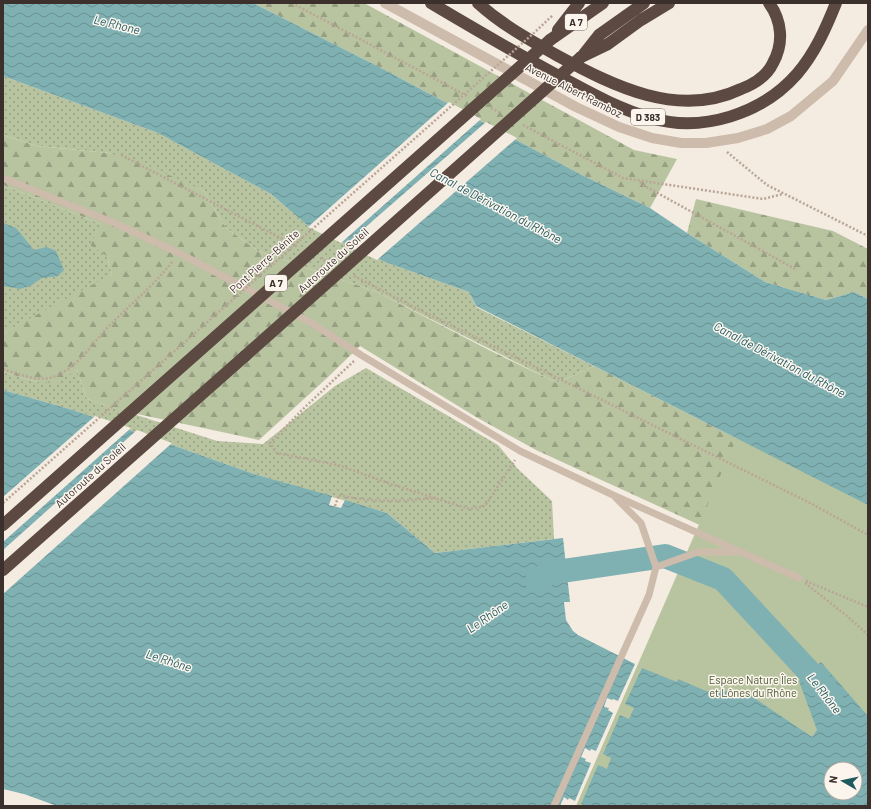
<svg xmlns="http://www.w3.org/2000/svg" width="871" height="809" font-family="Barlow,sans-serif">
	<style>
		.grass { fill: url(#grass-dots) }
		.forest { fill: url(#forest-firs) }
		.green { fill: #b8c4a0; fill-rule: evenodd }
		.water { fill: url(#water-waves); fill-rule: evenodd }
		.pier { fill: #f4ebe1 }
		.lines { fill: none; stroke-linecap: round; stroke-linejoin: round }
		.river { stroke: #7fb0b2; stroke-width: 24 }
		.path { stroke: #b9a596; stroke-width: 2.5; stroke-dasharray: 2 2; stroke-linecap: butt }
		.lane { stroke: #cdbbac; stroke-width: 7 }
		.street { stroke: #cdbbac; stroke-width: 10 }
		.highway { stroke: #5c4a42; stroke-width: 12 }
		.path-bridge { stroke: #b9a596; stroke-width: 2.5; stroke-dasharray: 2 2; stroke-linecap: butt }
		.highway-bridge { stroke: #5c4a42; stroke-width: 12 }
		.labels { text-anchor: middle; dominant-baseline: central; stroke-width: 3; stroke-linejoin: round; paint-order: stroke }
		.shield { fill: #fbf5ee; stroke: #756b66; stroke-width: 1 }
		.shield-label { font-size: 10px; font-weight: bold; fill: #3b302b }
		.street-label { font-size: 11px; fill: #3b302b; stroke: #fbf5ee }
		.park-label { font-size: 11px; fill: #4a5a2e; stroke: #fbf5ee }
		.water-label { font-size: 12px; font-style: italic; fill: #1f5a5e; stroke: #fbf5ee }
	</style>
	<defs>
		<pattern id="grass-dots" width="8" height="8" patternUnits="userSpaceOnUse"><rect width="8" height="8" fill="#b8c4a0"/><path d="M2 2h.1M6 6h.1" fill="none" stroke="#97a083" stroke-width="1.8" stroke-linecap="round"/></pattern>
		<pattern id="forest-firs" width="22" height="20" patternUnits="userSpaceOnUse"><rect width="22" height="20" fill="#b8c4a0"/><path d="M5 1l3.5 6h-7zM16 11l3.5 6h-7z" fill="#97a083"/></pattern>
		<pattern id="water-waves" width="16" height="10" patternUnits="userSpaceOnUse"><rect width="16" height="10" fill="#7fb0b2"/><path d="M0 5q4-4 8 0t8 0" fill="none" stroke="#699091"/></pattern>
	</defs>
	<rect width="100%" height="100%" fill="#f4ebe1"/>
	<path class="grass" d="M 3,76 L 158,133 L 271,194 L 307,225 L 385,262 L 469,292 L 476,307 L 594,366 L 557,383 L 377,292 L 258,251 L 226,228 L 204,191 L 109,153 L 37,146 L 3,135 Z
		M 3,185 L 101,224 L 107,256 L 112,274 L 92,287 L 3,333 Z
		M 366,368 L 498,445 L 518,469 L 552,501 L 554,539 L 435,553 L 387,513 L 254,474 L 73,410 L 3,390 L 3,372 L 37,382 L 77,370 L 87,399 L 217,441 L 263,444 L 335,386 Z"/>
	<path class="forest" d="M 253,3 L 364,3 L 634,150 L 677,159 L 650,208 L 582,175 L 383,69 Z
		M 3,135 L 37,146 L 109,153 L 149,166 L 204,191 L 226,228 L 258,251 L 377,292 L 489,350 L 557,383 L 594,366 L 848,495 L 802,572 L 536,450 L 476,417 L 360,346 L 327,378 L 259,440 L 123,411 L 87,399 L 77,370 L 55,383 L 37,382 L 3,372 L 3,333 L 112,274 L 107,256 L 90,245 L 101,224 L 3,185 Z
		M 696,199 L 833,231 L 868,249 L 868,299 L 854,292 L 826,300 L 765,282 L 687,233 Z"/>
	<path class="green" d="M 773,355 L 868,405 L 868,806 L 576,806 ZM 831,769 L 855,769 L 855,793 L 831,793 Z"/>
	<path class="water" d="M 3,3 L 253,3 L 383,69 L 582,175 L 650,208 L 687,233 L 765,282 L 826,300 L 854,292 L 868,299 L 868,505 L 476,306 L 469,292 L 385,262 L 307,225 L 271,194 L 158,133 L 3,76 Z
		M 3,223 L 16,228 L 34,250 L 47,247 L 56,251 L 64,270 L 58,276 L 42,278 L 30,286 L 20,289 L 3,286 Z
		M 3,390 L 73,410 L 254,474 L 332,496 L 329,505 L 341,508 L 345,500 L 387,513 L 435,553 L 563,538 L 570,602 L 564,602 L 566,620 L 573,631 L 578,635 L 635,664 L 618,701 L 613,699 L 612,700 L 607,698 L 604,707 L 609,708 L 608,710 L 613,713 L 596,751 L 591,749 L 590,751 L 585,748 L 581,757 L 586,759 L 585,761 L 591,763 L 575,801 L 569,798 L 568,800 L 564,797 L 560,806 L 57,806 L 24,794 L 3,789 Z
		M 821,662 L 868,716 L 868,806 L 587,806 L 581,804 L 598,765 L 607,769 L 611,758 L 603,754 L 620,715 L 629,719 L 634,708 L 625,704 L 642,668 L 677,682 L 678,679 L 706,691 L 744,691 L 812,737 L 817,730 L 799,681 ZM 831,769 L 855,769 L 855,793 L 831,793 Z"/>
	<path class="pier" d="M 449,102 L 481,119 L 341,243 L 308,227 Z
		M 486,122 L 517,138 L 377,260 L 345,245 Z
		M 95,416 L 131,428 L 3,542 L 3,497 Z
		M 137,430 L 172,443 L 3,594 L 3,550 Z"/>
	<g class="lines">
		<path class="river" d="M 537,581 L 549,573 L 665,556 L 723,579 L 826,690 L 831,697"/>
		<path class="path" d="M 292,3 L 469,97
			M 536,31 L 553,15
			M 491,108 L 501,113
			M 523,125 L 623,178 L 763,199 L 783,194
			M 727,152 L 767,185 L 868,236
			M 121,155 L 298,247
			M 640,182 L 643,185 L 797,270
			M 320,258 L 331,264
			M 354,276 L 408,304 L 812,504 L 868,535
			M 354,361 L 305,407 L 270,443 L 277,453 L 338,465 L 391,484 L 469,509 L 485,506 L 515,460
			M 3,369 C 19,374 37,382 53,377 C 77,369 94,341 111,324 C 132,303 154,285 173,261
			M 335,506 L 339,495 C 371,503 404,501 436,498
			M 806,581 L 868,607
			M 805,583 L 847,616 L 868,635"/>
		<path class="lane" d="M 3,178 L 112,222 L 179,253 L 310,322 L 361,355 L 520,451 L 613,495 L 799,578
			M 656,567 L 698,552 L 736,552
			M 554,806 L 649,595 L 656,567 L 641,523 L 616,498"/>
		<path class="street" d="M 385,3 L 576,107 L 619,127 L 652,138 L 681,143 L 706,143 L 738,138 L 767,129 L 791,116 L 833,81 L 868,30"/>
		<path class="highway" d="M 431,3 C 473,28 514,52 557,75 C 587,91 618,109 651,118 C 702,133 762,114 797,74 C 815,53 826,28 836,3
			M 478,3 C 502,25 530,40 558,56 C 614,86 678,119 741,89 C 754,84 767,76 773,63 C 784,43 782,21 769,3
			M 558,30 L 579,3
			M 550,40 L 603,3
			M 584,54 L 599,35 L 644,3
			M 581,57 L 608,44 L 641,20 L 669,3
			M 3,570 L 245,356"/>
		<path class="path-bridge" d="M 3,503 L 535,32"/>
		<path class="highway-bridge" d="M 245,356 L 581,57
			M 3,525 L 550,40"/>
	</g>
	<g class="labels">
		<g class="shield">
			<rect x="565" y="14" width="22" height="16" rx="3"/>
			<rect x="631" y="109" width="34" height="16" rx="3"/>
			<rect x="265" y="275" width="22" height="16" rx="3"/>
		</g>
		<g class="shield-label">
			<text x="576" y="22">A 7</text>
			<text x="648" y="117">D 383</text>
			<text x="276" y="283">A 7</text>
		</g>
		<g class="street-label">
			<text transform="translate(574 90) rotate(27)">Avenue Albert Ramboz</text>
			<text transform="translate(333 260) rotate(-42)">Autoroute du Soleil</text>
			<text transform="translate(264 261) rotate(-42)">Pont Pierre-Bénite</text>
			<text transform="translate(90 475) rotate(-42)">Autoroute du Soleil</text>
		</g>
		<g class="park-label">
			<text x="753" y="679">Espace Nature Îles<tspan x="753" dy="13">et Lônes du Rhône</tspan></text>
		</g>
		<g class="water-label">
			<text transform="translate(117 24) rotate(14)">Le Rhone</text>
			<text transform="translate(496 205) rotate(28)">Canal de Dérivation du Rhône</text>
			<text transform="translate(780 359) rotate(28)">Canal de Dérivation du Rhône</text>
			<text transform="translate(487 616) rotate(-35)">Le Rhône</text>
			<text transform="translate(169 660) rotate(18)">Le Rhône</text>
			<text transform="translate(825 693) rotate(52)">Le Rhône</text>
		</g>
	</g>
	<rect width="871" height="809" fill="none" stroke="#3b302b" stroke-width="8"/>
	<g transform="translate(843 781) rotate(279)"><circle r="19" fill="#fbf5ee" stroke="#aea6a0"/>
	<path d="M0-3L7 15L0 10L-7 15Z" fill="#1f5a5e"/>
	<text y="-6" font-size="11" font-weight="bold" text-anchor="middle" fill="#3b302b">N</text>
	</g>
</svg>
